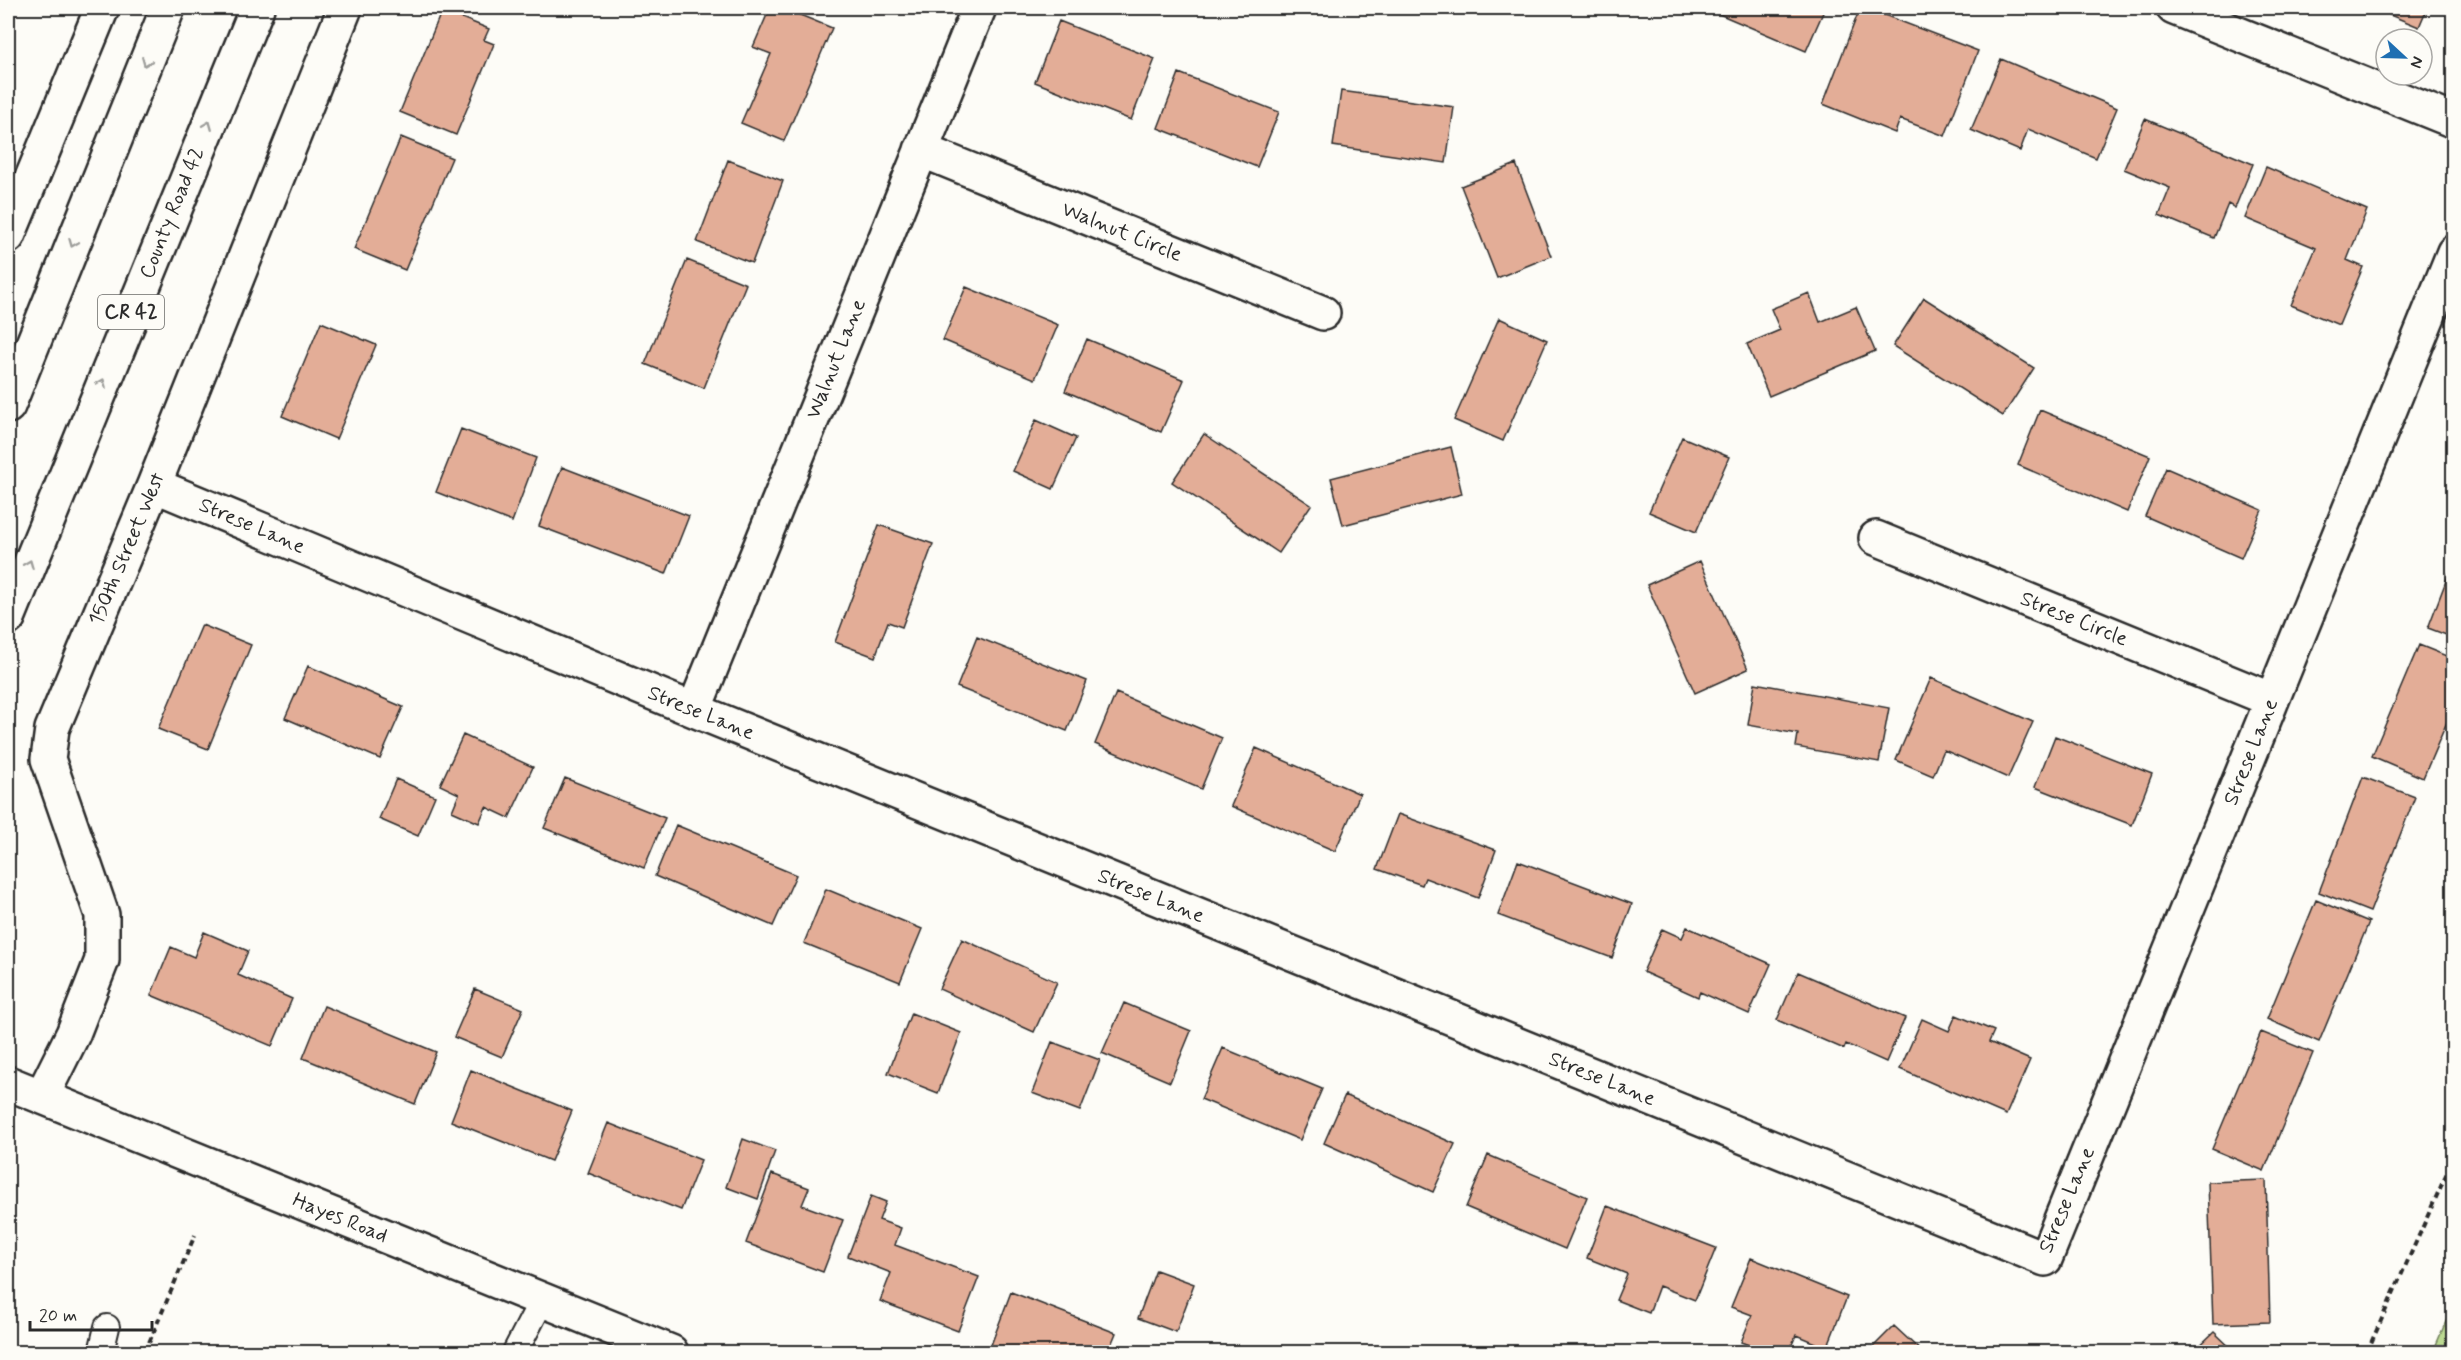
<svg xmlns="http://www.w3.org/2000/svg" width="2461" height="1360" font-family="Mynerve,sans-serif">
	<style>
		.grass { fill: #bbd991; stroke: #73825e; stroke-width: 1.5 }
		.building { fill: #e3ad97; stroke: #2b2b2b; stroke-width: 1.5 }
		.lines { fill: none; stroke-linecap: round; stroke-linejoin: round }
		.lane-casing { stroke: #2b2b2b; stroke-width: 28 }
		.street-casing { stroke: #2b2b2b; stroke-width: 38 }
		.secondary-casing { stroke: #2b2b2b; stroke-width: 38 }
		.highway-casing { stroke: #2b2b2b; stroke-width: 38 }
		.path { stroke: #2b2b2b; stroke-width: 4; stroke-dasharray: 6 4.5; stroke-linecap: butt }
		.lane { stroke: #fdfcf7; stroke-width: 24 }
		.street { stroke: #fdfcf7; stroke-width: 33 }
		.secondary { stroke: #fdfcf7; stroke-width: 33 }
		.highway { stroke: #fdfcf7; stroke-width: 33 }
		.oneway { stroke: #9e9e9b }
		.labels { text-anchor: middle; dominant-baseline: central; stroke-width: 5; stroke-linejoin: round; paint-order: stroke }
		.shield { fill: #fdfcf7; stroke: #6a6a68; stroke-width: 1.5 }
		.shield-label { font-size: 20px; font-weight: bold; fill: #2b2b2b }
		.street-label { font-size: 21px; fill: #2b2b2b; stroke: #fdfcf7 }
	</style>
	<rect width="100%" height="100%" fill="#fdfcf7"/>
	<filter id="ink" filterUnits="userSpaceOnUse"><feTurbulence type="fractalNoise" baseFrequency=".0167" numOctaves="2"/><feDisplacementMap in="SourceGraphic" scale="12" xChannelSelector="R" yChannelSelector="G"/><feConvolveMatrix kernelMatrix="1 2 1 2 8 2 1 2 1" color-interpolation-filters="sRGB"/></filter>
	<g filter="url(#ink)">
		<path class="grass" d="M 2453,1305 L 2453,1352 L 2433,1352 Z"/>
		<path class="building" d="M 498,8 L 513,8 L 510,13 Z
			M 770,8 L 783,8 L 832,28 L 784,141 L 741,123 L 771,54 L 753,47 Z
			M 1705,8 L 1825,8 L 1806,51 Z
			M 1860,8 L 1866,8 L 1978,51 L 1945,136 L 1900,119 L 1895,133 L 1823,104 Z
			M 2373,8 L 2427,8 L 2419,27 Z
			M 442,10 L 489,29 L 484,40 L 494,44 L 456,135 L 400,112 Z
			M 1059,21 L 1155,59 L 1131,120 L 1035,82 Z
			M 2001,59 L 2117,108 L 2096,158 L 2028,129 L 2020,151 L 1971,130 Z
			M 1179,73 L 1279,112 L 1257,167 L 1158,128 Z
			M 1341,91 L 1454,107 L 1446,163 L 1333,146 Z
			M 2145,119 L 2253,164 L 2235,208 L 2228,204 L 2214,238 L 2159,215 L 2170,188 L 2124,169 Z
			M 401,137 L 452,158 L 405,270 L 354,249 Z
			M 728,160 L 783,181 L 752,263 L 697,242 Z
			M 1516,164 L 1551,256 L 1497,278 L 1461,186 Z
			M 2266,167 L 2367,210 L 2347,260 L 2363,267 L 2339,325 L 2291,305 L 2316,248 L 2245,218 Z
			M 687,260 L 746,284 L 704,388 L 645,364 Z
			M 966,287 L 1058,325 L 1035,379 L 943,340 Z
			M 1809,293 L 1820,322 L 1856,307 L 1875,351 L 1769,396 L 1747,344 L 1780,330 L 1771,309 Z
			M 1924,298 L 2034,368 L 2003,416 L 1893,346 Z
			M 1499,318 L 1547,340 L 1503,441 L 1454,420 Z
			M 321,322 L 376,345 L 336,439 L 282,416 Z
			M 1087,339 L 1184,380 L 1161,432 L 1065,391 Z
			M 2040,410 L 2150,456 L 2127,512 L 2018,465 Z
			M 1036,420 L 1076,438 L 1053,489 L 1013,471 Z
			M 461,429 L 536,458 L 512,522 L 436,492 Z
			M 1204,434 L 1311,505 L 1279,553 L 1172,482 Z
			M 1682,437 L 1729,457 L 1696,532 L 1649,512 Z
			M 1451,447 L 1462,494 L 1343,525 L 1331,478 Z
			M 562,467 L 689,516 L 666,574 L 539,526 Z
			M 2166,468 L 2262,510 L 2241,558 L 2145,516 Z
			M 879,525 L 933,544 L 902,627 L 888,622 L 875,657 L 835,642 Z
			M 2454,560 L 2454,638 L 2428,628 Z
			M 1700,561 L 1748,669 L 1695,693 L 1647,585 Z
			M 202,625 L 251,645 L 208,749 L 158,729 Z
			M 977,637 L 1087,681 L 1067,731 L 957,687 Z
			M 2419,645 L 2454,659 L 2454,716 L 2450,715 L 2423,778 L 2372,756 Z
			M 308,666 L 403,707 L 380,759 L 285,718 Z
			M 1931,678 L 2033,722 L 2008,778 L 1944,750 L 1933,776 L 1896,760 Z
			M 1755,683 L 1889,708 L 1879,762 L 1796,747 L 1798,734 L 1748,725 Z
			M 1116,693 L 1222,738 L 1201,789 L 1095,744 Z
			M 463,735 L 533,767 L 509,818 L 486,807 L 479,823 L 452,811 L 459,794 L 440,785 Z
			M 2055,736 L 2152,774 L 2132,825 L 2035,787 Z
			M 1256,748 L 1360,794 L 1335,851 L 1231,806 Z
			M 2363,777 L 2415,797 L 2370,912 L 2319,892 Z
			M 565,778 L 665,818 L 644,868 L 544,828 Z
			M 396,779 L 435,796 L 418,836 L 379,819 Z
			M 1398,814 L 1496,850 L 1478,898 L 1425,878 L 1422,885 L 1377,869 Z
			M 676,825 L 796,875 L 773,926 L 655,876 Z
			M 1518,861 L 1632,904 L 1612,958 L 1498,915 Z
			M 826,889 L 922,929 L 900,982 L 804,943 Z
			M 2316,900 L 2369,922 L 2319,1042 L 2267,1019 Z
			M 1687,927 L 1771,964 L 1749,1014 L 1700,992 L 1698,997 L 1643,972 L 1662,929 L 1682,938 Z
			M 204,932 L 248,951 L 238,975 L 292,999 L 272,1046 L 151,995 L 171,947 L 194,957 Z
			M 962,939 L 1057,982 L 1034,1032 L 939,989 Z
			M 1798,972 L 1905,1018 L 1886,1062 L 1846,1044 L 1844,1049 L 1777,1020 Z
			M 475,989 L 523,1009 L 502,1057 L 454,1037 Z
			M 1124,1003 L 1191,1031 L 1170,1082 L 1102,1053 Z
			M 324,1006 L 436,1052 L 415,1104 L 303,1058 Z
			M 911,1013 L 961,1033 L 938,1093 L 888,1073 Z
			M 1956,1015 L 1994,1031 L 1989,1042 L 2030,1060 L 2006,1115 L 1900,1069 L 1922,1019 L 1949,1031 Z
			M 2261,1032 L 2313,1053 L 2264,1171 L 2212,1149 Z
			M 1052,1042 L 1100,1060 L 1080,1111 L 1032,1093 Z
			M 1223,1048 L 1322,1089 L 1300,1140 L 1201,1099 Z
			M 471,1070 L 572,1111 L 551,1161 L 451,1121 Z
			M 1345,1095 L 1455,1144 L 1433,1192 L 1324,1143 Z
			M 608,1123 L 701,1160 L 681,1210 L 588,1173 Z
			M 743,1139 L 775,1151 L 758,1199 L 726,1187 Z
			M 1488,1155 L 1587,1197 L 1565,1249 L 1466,1207 Z
			M 772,1174 L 809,1188 L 802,1205 L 843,1220 L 823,1272 L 746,1243 Z
			M 2266,1180 L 2270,1322 L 2213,1324 L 2208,1182 Z
			M 871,1196 L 886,1202 L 879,1220 L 901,1228 L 895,1245 L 979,1277 L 958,1331 L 880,1301 L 891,1273 L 848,1256 Z
			M 1607,1206 L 1716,1248 L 1695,1300 L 1659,1286 L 1649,1313 L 1616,1300 L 1627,1274 L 1587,1258 Z
			M 1751,1258 L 1847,1297 L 1827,1348 L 1796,1335 L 1789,1352 L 1767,1352 L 1741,1342 L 1752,1315 L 1731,1307 Z
			M 1156,1270 L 1194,1284 L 1176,1332 L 1138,1318 Z
			M 1011,1292 L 1116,1333 L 1108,1352 L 1011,1352 L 991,1345 Z
			M 1894,1326 L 1922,1352 L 1868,1352 Z
			M 2214,1332 L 2235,1352 L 2193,1352 Z"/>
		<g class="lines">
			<g class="lane-casing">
				<path id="lane" d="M 101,1352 L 107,1327
					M 515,1352 L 542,1300"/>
			</g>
			<g class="street-casing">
				<path id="street" d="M 2174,8 L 2454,121
					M 921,150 L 1323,313
					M 8,236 L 102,8
					M 154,485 L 694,710 L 2045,1259 L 2454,252
					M 1876,538 L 2272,700
					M 694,710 L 979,8
					M 42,1096 L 73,1034 L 102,960 L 102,915 L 48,759 L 52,729 L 154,485 L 345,8"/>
			</g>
			<g class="secondary-casing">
				<path id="secondary" d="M 8,1083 L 671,1352"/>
			</g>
			<g class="highway-casing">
				<path id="highway" d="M 8,406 L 168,8
					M 8,618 L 257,8"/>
			</g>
			<path class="path" d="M 145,1352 L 195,1235
				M 2367,1352 L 2454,1157"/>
			<use href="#lane" class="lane"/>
			<use href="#street" class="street"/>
			<use href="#secondary" class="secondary"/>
			<use href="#highway" class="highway"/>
		</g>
		<defs><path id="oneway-chevron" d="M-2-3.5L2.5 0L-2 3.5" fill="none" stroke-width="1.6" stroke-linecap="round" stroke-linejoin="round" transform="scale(1.5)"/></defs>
		<g class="oneway">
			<use href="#oneway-chevron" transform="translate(146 62) rotate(112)"/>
			<use href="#oneway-chevron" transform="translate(208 125) rotate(-68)"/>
			<use href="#oneway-chevron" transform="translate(73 243) rotate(112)"/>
			<use href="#oneway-chevron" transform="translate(102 383) rotate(-68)"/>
			<use href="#oneway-chevron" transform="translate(29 564) rotate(-68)"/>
		</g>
	</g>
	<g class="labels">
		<rect class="shield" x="98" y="295" width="66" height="34" rx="4.5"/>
		<g class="shield-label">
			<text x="131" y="312">CR 42</text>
		</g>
		<g class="street-label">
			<text transform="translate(172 213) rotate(-68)">County Road 42</text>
			<text transform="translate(1122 232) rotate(22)">Walnut Circle</text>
			<text transform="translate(836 359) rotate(-68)">Walnut Lane</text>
			<text transform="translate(252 526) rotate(23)">Strese Lane</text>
			<text transform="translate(127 549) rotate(-67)">150th Street West</text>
			<text transform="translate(2074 619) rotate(22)">Strese Circle</text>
			<text transform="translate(701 713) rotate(22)">Strese Lane</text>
			<text transform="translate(2251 752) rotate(-68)">Strese Lane</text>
			<text transform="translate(1151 896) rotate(22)">Strese Lane</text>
			<text transform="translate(1602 1079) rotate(22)">Strese Lane</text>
			<text transform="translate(2067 1200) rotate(-67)">Strese Lane</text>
			<text transform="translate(340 1218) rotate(22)">Hayes Road</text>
		</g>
	</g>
	<rect width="2461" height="1360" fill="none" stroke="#fdfcf7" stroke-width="30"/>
	<rect x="15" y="15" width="2431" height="1330" fill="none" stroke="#2b2b2b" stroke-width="2" filter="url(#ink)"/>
	<g transform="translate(2404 57) rotate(112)"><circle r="28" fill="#fdfcf7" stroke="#a9a8a5" stroke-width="1.5"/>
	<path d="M0-4.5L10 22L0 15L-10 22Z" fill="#1f6fb2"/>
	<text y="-9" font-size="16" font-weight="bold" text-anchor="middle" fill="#2b2b2b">N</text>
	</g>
	<path d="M30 1321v9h122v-9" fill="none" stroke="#2b2b2b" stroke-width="3"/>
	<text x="39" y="1321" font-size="18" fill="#2b2b2b" stroke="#fdfcf7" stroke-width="4.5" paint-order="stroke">20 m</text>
</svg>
